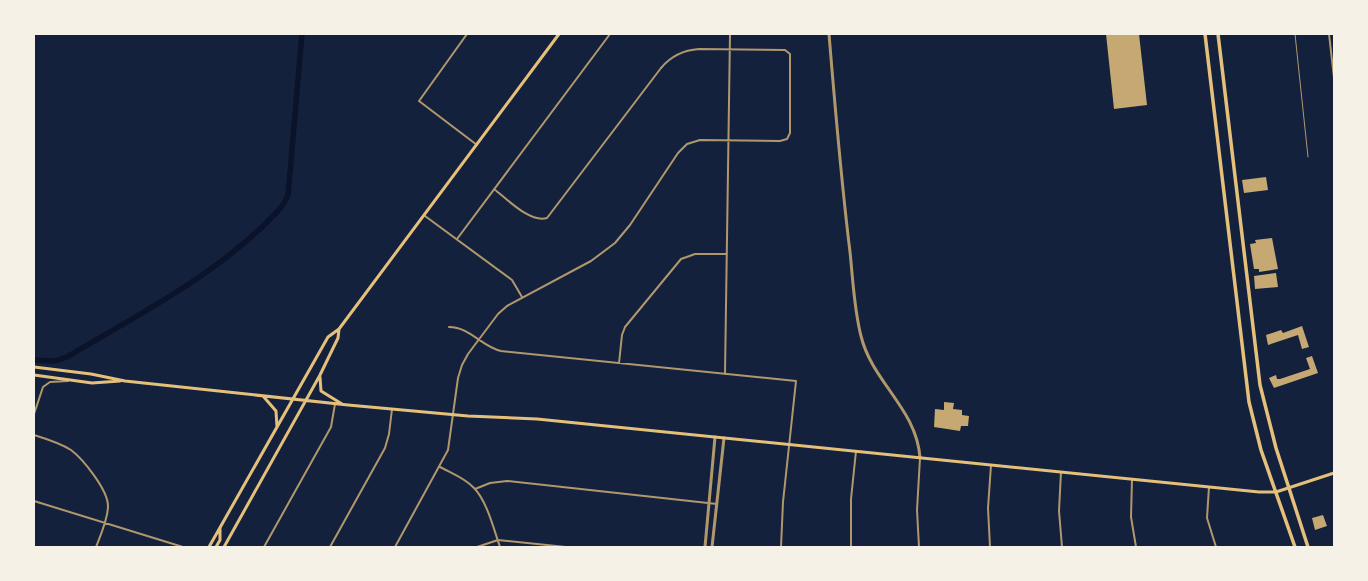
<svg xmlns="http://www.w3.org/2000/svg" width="1368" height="581" font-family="Jost,sans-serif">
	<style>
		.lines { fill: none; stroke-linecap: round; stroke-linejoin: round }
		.canal { stroke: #0b132b; stroke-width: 5.5 }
		.building { fill: #c6a872 }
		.service { stroke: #b1986c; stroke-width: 1 }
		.minor { stroke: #b1986c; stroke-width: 2 }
		.tertiary { stroke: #b1986c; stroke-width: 3 }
		.secondary { stroke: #e5c07b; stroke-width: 3 }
		.primary { stroke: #e5c07b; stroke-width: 3.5 }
	</style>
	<rect width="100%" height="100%" fill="#14213d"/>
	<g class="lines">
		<path class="canal" d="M 34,360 L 55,361 L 67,357 C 134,317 207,280 263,226 C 273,216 283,208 288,195 L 302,34"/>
	</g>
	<path class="building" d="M 1106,34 L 1139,34 L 1147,105 L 1114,109 Z
		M 1266,177 L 1268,190 L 1244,193 L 1242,180 Z
		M 1272,238 L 1278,269 L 1259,272 L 1259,269 L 1254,269 L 1250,244 L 1256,243 L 1255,240 Z
		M 1276,273 L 1278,287 L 1255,289 L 1254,276 Z
		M 1302,326 L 1309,347 L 1302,349 L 1298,335 L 1268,345 L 1266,335 L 1281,330 L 1283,333 Z
		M 1312,356 L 1318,373 L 1274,388 L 1269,378 L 1276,375 L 1277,379 L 1280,379 L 1310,369 L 1306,358 Z
		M 944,402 L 954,403 L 953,409 L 962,410 L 962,415 L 969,416 L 968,426 L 961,426 L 960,431 L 934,427 L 935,409 L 944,410 Z
		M 1323,515 L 1327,526 L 1315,530 L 1312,518 Z"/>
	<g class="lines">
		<path class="service" d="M 1295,34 L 1308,157"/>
		<path class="minor" d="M 467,34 L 419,101 L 477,145
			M 1329,34 L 1334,78
			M 425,216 L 512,280 L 522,297
			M 457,239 L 610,34
			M 449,327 C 470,327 482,347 501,351 L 796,381 L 783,502 L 781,547
			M 619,363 L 622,335 L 625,327 L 681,259 L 695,254 L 727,254
			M 725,374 L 730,34
			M 34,385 L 34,395
			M 34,414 L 43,387 L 50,382 L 68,381
			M 34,435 C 47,439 60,443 71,450 C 83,459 108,490 108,506 C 108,519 101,534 96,547
			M 440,467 C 451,473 465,478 474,488 C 487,501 494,530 500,547
			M 1061,472 L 1059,511 L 1062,547
			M 1132,479 L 1131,517 L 1136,547
			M 1209,487 L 1207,518 L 1216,547
			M 475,489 L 490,483 L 507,481 L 717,504
			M 34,501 L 183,547
			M 264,547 L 331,427 L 335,404
			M 330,547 L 385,448 L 389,434 L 392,409
			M 395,547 L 448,450 L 458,378 L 462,365 L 468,354 L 498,314 L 507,306 L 591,261 L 615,243 L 630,225 L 678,153 L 687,144 L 700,140 L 780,141 L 787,139 L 790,133 L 790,54 L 785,50 L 699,49 C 684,50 671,56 661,68 L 547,218 C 530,223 507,199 494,189
			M 477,547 L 498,540 L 566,547
			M 851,547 L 851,499 L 856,451
			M 919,547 L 917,510 L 920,458
			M 990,547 L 988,508 L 991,465"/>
		<path class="tertiary" d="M 829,34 C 835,107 841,179 850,252 C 853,280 854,309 861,336 C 872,382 917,409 920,458
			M 705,547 L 715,437
			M 712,547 L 724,438"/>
		<path class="secondary" d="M 34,367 L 91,374 L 125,381 L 348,405 L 468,416 L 537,419 L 1259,492 L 1276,492 L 1334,473
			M 34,375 L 92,383 L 120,381
			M 320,377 L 321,391 L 342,404
			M 263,396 L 276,411 L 277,427
			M 209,547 L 328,337 L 339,329 L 559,34
			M 216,547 L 220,540 L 220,528
			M 224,547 L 320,375 L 338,338 L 339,329"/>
		<path class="primary" d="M 1205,34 L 1249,402 L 1261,450 L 1295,547
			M 1218,34 L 1260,385 L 1276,448 L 1308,547"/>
	</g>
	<rect width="1368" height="581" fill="none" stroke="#f6f1e7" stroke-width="70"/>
</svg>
